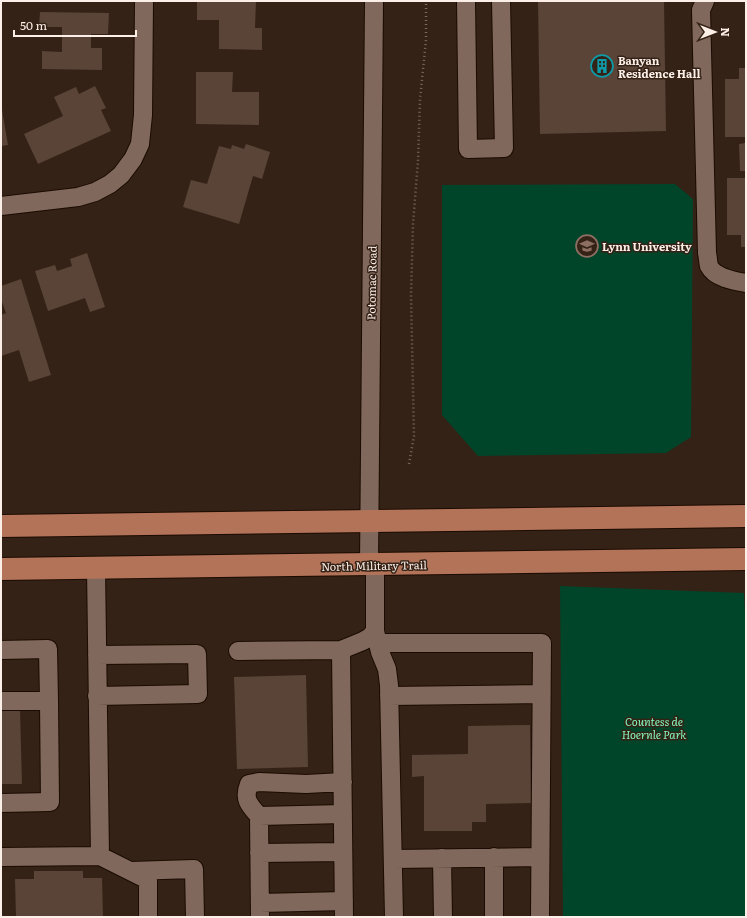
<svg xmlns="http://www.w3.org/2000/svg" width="747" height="918" font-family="Literata,serif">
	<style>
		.green { fill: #004529 }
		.building { fill: #594437 }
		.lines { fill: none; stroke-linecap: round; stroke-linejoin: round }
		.minor-casing { stroke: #1b0b02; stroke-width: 20 }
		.major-casing { stroke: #1b0b02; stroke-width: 24 }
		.path { stroke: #7b6a60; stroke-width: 2.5; stroke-dasharray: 1 3; stroke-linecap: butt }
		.minor { stroke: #80695c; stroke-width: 18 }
		.major { stroke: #b27358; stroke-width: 22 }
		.labels { text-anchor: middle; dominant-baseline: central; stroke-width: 3; stroke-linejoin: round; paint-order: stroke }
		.poi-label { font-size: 11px; font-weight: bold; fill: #fcefe7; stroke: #352216; text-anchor: start }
		.street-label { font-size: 11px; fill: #fcefe7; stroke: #352216 }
		.park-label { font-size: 11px; font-style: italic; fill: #83f7bb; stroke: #352216 }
	</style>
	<rect width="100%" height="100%" fill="#352216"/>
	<path class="green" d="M 675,184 L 693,199 L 691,437 L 666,453 L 478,456 L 442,415 L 442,185 Z
		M 560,586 L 744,593 L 746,634 L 746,917 L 563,917 Z"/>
	<path class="building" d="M 197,1 L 256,1 L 255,28 L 262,28 L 262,50 L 219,49 L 219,20 L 197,20 Z
		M 538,1 L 664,1 L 666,131 L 540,134 Z
		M 40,12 L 109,13 L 108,34 L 91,34 L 91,48 L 102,48 L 102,70 L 42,69 L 42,51 L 62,52 L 62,27 L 39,27 Z
		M 739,68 L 746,68 L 746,137 L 725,137 L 725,79 L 739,79 Z
		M 196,72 L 233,72 L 232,92 L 259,92 L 259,125 L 196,124 Z
		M 95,86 L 106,108 L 101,110 L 111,131 L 38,164 L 24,134 L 63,116 L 54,97 L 76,87 L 79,94 Z
		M 1,104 L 8,145 L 1,146 Z
		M 746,143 L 746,171 L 740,171 L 739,144 Z
		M 246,144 L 270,152 L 262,179 L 253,176 L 239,224 L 183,207 L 191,180 L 207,184 L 219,146 L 231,149 L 232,145 L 244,149 Z
		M 727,178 L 746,178 L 746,247 L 741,247 L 741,235 L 727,235 Z
		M 87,253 L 105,307 L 90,312 L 85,298 L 48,311 L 35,271 L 55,265 L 57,271 L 72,266 L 70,259 Z
		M 21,279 L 51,375 L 29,382 L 19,350 L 1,356 L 1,315 L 6,313 L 1,299 L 1,286 Z
		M 306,675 L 308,767 L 237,769 L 234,677 Z
		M 20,709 L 22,784 L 1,784 L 1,710 Z
		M 530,725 L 531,803 L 486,804 L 486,822 L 472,822 L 472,831 L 424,831 L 424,776 L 412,777 L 412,755 L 468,754 L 468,726 Z
		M 34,871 L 83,871 L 83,878 L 102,878 L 103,917 L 16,917 L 15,879 L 34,879 Z"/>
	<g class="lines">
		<g class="minor-casing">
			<path id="minor" d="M 466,1 L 468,149 L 504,148 L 501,1
				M 705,1 L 701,10 L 707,253 C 708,257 708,262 709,266 C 715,278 734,281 746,283
				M 1,206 L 78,197 L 95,192 L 110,184 L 121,175 L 133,159 L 140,144 L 143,115 L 144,1
				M 369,565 L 374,1
				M 375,565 L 375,631 L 380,652 L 387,669 L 389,685 L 394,917
				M 96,568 L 100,856 L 148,880 L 148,917
				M 378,643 L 542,643 L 540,917
				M 1,650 L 48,649 L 49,701
				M 341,650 L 344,917
				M 238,651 L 341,650 L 363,641 L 370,637 L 375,631
				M 97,655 L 197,654 L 198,694 L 97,696
				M 389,696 L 541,694
				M 1,701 L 49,701 L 50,802 L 1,803
				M 259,816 C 249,805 243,799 249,784 L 259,782 L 306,784 L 343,782
				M 259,853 L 343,852
				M 1,857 L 100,856
				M 494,857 L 494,917
				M 442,858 L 443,917
				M 394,859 L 540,857
				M 131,871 L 194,869 L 195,917
				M 260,903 L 344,901
				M 260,917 L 259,816 L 343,814"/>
		</g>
		<g class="major-casing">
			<path id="major" d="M 1,526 L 746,516
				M 1,569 L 746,559"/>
		</g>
		<path class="path" d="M 409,464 L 414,436 L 411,295 L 413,224 L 418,161 L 420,99 L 426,40 L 426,1"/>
		<use href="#minor" class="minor"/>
		<use href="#major" class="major"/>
	</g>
	<defs>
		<g id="building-ring" transform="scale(1.15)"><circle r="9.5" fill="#352216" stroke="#0f9aa8" stroke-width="1.5"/><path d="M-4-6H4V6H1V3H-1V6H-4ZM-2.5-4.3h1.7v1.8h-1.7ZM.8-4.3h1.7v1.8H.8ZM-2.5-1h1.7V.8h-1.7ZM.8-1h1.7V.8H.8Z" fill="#0f9aa8"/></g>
		<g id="university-ring" transform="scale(1.15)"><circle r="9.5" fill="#352216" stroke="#8d6e63" stroke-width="1.5"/><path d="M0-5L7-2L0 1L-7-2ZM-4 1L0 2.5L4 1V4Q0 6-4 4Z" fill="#8d6e63"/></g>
	</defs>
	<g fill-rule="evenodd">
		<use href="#building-ring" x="602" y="66"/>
		<use href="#university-ring" x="587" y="246"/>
	</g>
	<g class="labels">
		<g class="poi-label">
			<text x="618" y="60">Banyan<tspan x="618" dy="13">Residence Hall</tspan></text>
			<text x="602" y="246">Lynn University</text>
		</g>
		<g class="street-label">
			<text transform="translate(371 283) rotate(-89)">Potomac Road</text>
			<text transform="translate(374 565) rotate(-1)">North Military Trail</text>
		</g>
		<g class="park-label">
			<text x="654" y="721">Countess de<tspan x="654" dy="13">Hoernle Park</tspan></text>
		</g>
	</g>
	<rect width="747" height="918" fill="none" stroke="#fcefe7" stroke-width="4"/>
	<g transform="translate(715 32) rotate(90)" stroke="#352216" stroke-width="3" paint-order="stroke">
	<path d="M0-3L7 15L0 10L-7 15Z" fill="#fcefe7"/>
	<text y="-6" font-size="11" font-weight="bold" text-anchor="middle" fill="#fcefe7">N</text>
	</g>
	<path d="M14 30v6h122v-6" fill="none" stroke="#fcefe7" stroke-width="2"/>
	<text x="20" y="30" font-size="12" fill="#fcefe7" stroke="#352216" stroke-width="3" paint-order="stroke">50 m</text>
</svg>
